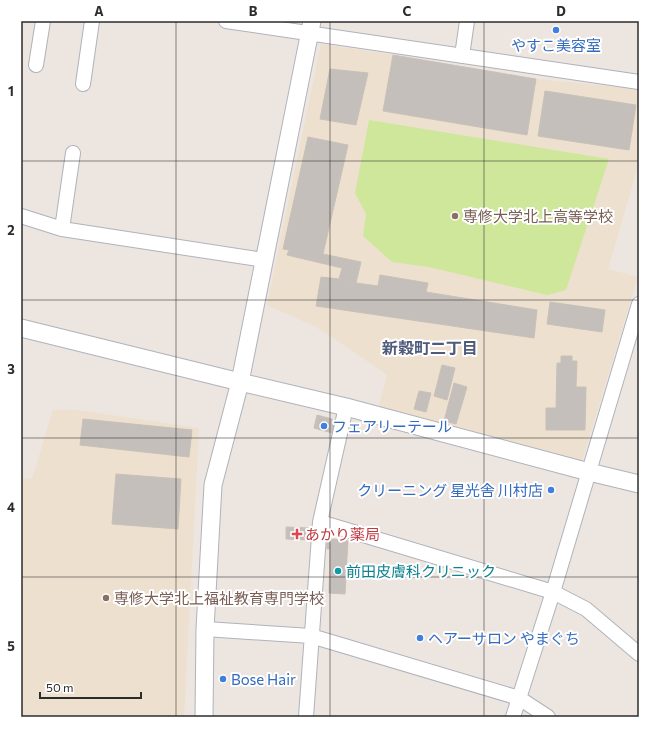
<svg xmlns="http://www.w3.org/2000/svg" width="660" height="738" font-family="Commissioner,'Noto Sans JP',sans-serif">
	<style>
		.education { fill: #ede0cf }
		.pitch { fill: #cfe79a }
		.building { fill: #c5bfbb; stroke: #c8c1b8 }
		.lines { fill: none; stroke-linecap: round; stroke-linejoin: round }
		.minor-casing { stroke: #afb3bb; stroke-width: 16 }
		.tertiary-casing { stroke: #afb3bb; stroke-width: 19 }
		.minor { stroke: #fff; stroke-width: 14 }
		.tertiary { stroke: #fff; stroke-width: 17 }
		.grid { fill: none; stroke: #2c2c2c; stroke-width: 1; stroke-opacity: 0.55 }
		.shop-dot { fill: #3f7fe0; stroke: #fff; stroke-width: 1.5 }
		.education-dot { fill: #8d6e63; stroke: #fff; stroke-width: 1.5 }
		.health-dot { fill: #e0444e; stroke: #fff; stroke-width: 1.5 }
		.culture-dot { fill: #0f9aa8; stroke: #fff; stroke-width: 1.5 }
		.labels { text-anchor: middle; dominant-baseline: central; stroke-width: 4; stroke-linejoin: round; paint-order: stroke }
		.shop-label { font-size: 15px; fill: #366cbe; stroke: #fff; text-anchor: start }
		.education-label { font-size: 15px; fill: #785e54; stroke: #fff; text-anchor: start }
		.health-label { font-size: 15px; fill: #be3a42; stroke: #fff; text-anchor: start }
		.culture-label { font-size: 15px; fill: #0d838f; stroke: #fff; text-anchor: start }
		.neighbourhood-label { font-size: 16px; font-weight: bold; fill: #4e5b7a; stroke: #fff }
		.neatline { fill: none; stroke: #2c2c2c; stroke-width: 1.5 }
		.grid-label { font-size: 13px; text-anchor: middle; font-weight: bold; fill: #2c2c2c }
	</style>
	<rect width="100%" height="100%" fill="#ede5df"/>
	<path class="education" d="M 321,44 L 393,55 L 536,79 L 639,89 L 639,163 L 608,269 L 638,277 L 581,464 L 379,407 L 387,375 L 351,350 L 316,327 L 267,305 Z
		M 53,410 L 76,410 L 199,428 L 184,717 L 21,717 L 21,478 L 32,479 Z"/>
	<path class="pitch" d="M 369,120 L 609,159 L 566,290 L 547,295 L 429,267 L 392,262 L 363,236 L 366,214 L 355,193 Z"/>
	<path class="building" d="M 393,55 L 536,79 L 527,135 L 383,111 Z
		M 330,69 L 368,73 L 356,125 L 320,119 Z
		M 545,91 L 636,105 L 629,150 L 538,136 Z
		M 308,137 L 348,145 L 323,254 L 361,262 L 356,283 L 339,279 L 342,268 L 287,255 L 289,250 L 283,249 Z
		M 380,275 L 428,283 L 426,292 L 537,310 L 534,338 L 316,306 L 321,277 L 339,279 L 356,283 L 378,286 Z
		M 550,302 L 605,310 L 602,332 L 547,324 Z
		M 561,356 L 572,356 L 572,361 L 577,361 L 576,387 L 586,387 L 585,430 L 546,430 L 546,408 L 556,408 L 557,363 L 561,363 Z
		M 442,365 L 455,368 L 447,400 L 434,396 Z
		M 454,383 L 467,387 L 456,424 L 444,421 Z
		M 419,391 L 431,393 L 426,412 L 414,409 Z
		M 317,415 L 332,419 L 334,423 L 332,433 L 314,428 Z
		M 83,419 L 192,430 L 189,457 L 80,445 Z
		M 116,474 L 181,479 L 178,529 L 112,524 Z
		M 286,527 L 309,528 L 308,540 L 286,539 Z
		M 331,539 L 348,540 L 345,594 L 329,593 L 330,549 L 327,549 L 327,542 L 331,543 Z"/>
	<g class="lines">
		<g class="minor-casing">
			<path id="minor" d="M 226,21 L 639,82
				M 462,56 L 467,21
				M 36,65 L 43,21
				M 83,84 L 92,21
				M 21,216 L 62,229 L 264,260
				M 62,229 L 73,153
				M 320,522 L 553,592 L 586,609 L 639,654
				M 205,629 L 311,636 L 519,698 L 548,717
				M 306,717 L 320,522 L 346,407
				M 513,717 L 553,592 L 639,304"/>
		</g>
		<g class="tertiary-casing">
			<path id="tertiary" d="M 21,328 L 240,382 L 346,407 L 589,472 L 639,484
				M 204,717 L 205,629 L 213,485 L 240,382 L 312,21"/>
		</g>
		<use href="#minor" class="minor"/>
		<use href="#tertiary" class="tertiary"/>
	</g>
	<path class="grid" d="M 176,21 L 176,717M 330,21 L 330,717M 484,21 L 484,717M 21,161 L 639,161M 21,300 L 639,300M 21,438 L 639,438M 21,577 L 639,577"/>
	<g class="shop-dot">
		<circle cx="556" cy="30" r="4"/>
		<circle cx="324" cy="426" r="4"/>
		<circle cx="551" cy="490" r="4"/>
		<circle cx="420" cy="638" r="4"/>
		<circle cx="223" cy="679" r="4"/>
	</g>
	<g class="education-dot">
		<circle cx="455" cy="216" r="4"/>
		<circle cx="106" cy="598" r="4"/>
	</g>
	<path class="health-dot" d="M295 528h4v4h4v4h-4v4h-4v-4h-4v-4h4z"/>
	<circle class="culture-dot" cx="338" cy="571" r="4"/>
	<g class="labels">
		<g class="shop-label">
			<text x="556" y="45" text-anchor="middle">やすこ美容室</text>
			<text x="332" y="426">フェアリーテール</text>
			<text x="543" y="490" text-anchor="end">クリーニング 星光舎 川村店</text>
			<text x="428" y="638">ヘアーサロン やまぐち</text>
			<text x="231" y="679">Bose Hair</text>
		</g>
		<g class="education-label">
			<text x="463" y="216">専修大学北上高等学校</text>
			<text x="114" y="598">専修大学北上福祉教育専門学校</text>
		</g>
		<g class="health-label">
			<text x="305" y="534">あかり薬局</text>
		</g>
		<g class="culture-label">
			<text x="346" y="571">前田皮膚科クリニック</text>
		</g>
		<g class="neighbourhood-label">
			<text x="430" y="347">新穀町二丁目</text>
		</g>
	</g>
	<rect width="660" height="738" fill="none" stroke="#ffffff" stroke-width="44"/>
	<path d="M40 692v6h101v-6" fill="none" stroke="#2c2c2c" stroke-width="2"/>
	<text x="46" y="692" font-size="12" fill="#2c2c2c" stroke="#ffffff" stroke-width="3" paint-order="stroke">50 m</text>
	<rect x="22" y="22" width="616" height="694" class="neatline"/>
	<g class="grid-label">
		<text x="99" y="16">A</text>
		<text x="253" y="16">B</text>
		<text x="407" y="16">C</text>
		<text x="561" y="16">D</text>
		<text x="11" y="96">1</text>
		<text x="11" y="235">2</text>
		<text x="11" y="374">3</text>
		<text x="11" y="512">4</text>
		<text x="11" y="651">5</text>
	</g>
</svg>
